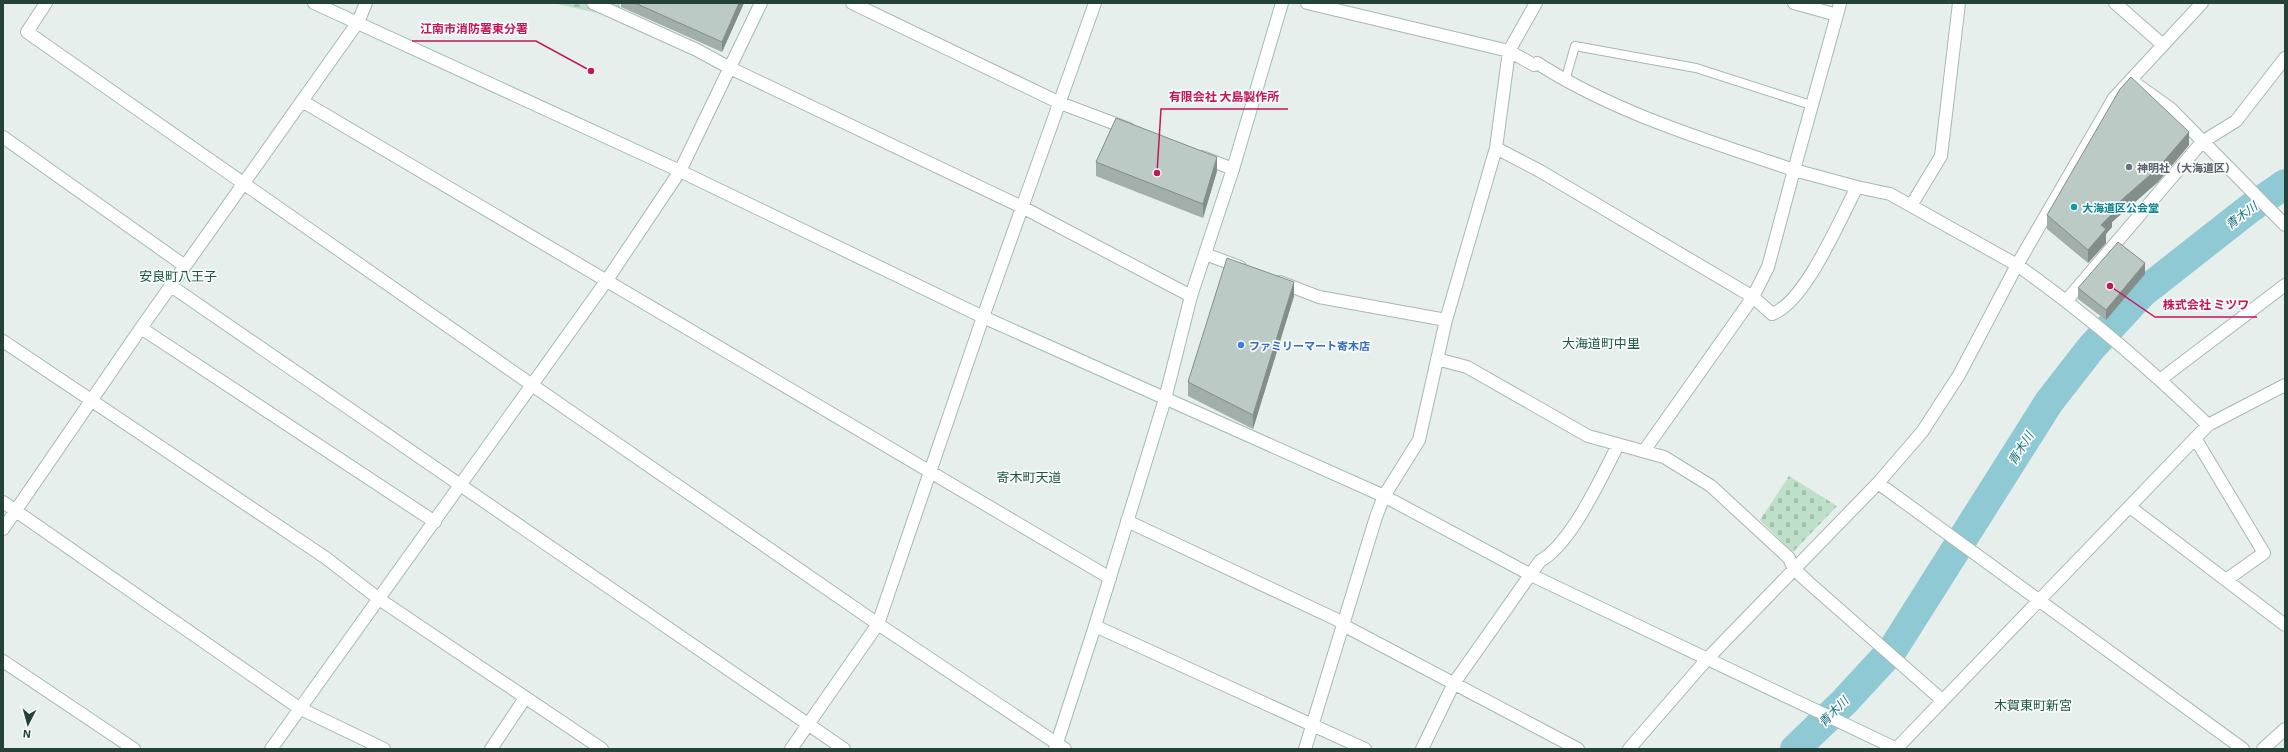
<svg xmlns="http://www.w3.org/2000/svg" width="2288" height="752" font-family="'Exo 2','Noto Sans JP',sans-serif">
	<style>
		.forest { fill: url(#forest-firs) }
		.cemetery { fill: url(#cemetery-stones) }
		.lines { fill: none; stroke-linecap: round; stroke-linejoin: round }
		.river { stroke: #8ec9d4; stroke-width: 30 }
		.lane-casing { stroke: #a8b8b2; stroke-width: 10 }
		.street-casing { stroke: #a8b8b2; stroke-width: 14 }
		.secondary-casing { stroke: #a4bbb3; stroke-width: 14 }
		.lane { stroke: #fff; stroke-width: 8 }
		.street { stroke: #fff; stroke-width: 12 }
		.secondary { stroke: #fff; stroke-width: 12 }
		.wall { fill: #a1aea9 }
		.shaded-wall { fill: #838d89 }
		.building { fill: #bbcac4; stroke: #838d89 }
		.worship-dot { fill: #6b7280; stroke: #f7fbf9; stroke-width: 1.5 }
		.culture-dot { fill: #0f9aa8; stroke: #f7fbf9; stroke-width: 1.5 }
		.shop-dot { fill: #3f7fe0; stroke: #f7fbf9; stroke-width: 1.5 }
		.labels { text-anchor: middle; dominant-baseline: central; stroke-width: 3.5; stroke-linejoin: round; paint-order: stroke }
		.worship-label { font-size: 11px; font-weight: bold; fill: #5b616d; stroke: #f7fbf9; text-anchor: start }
		.culture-label { font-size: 11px; font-weight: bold; fill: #0d838f; stroke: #f7fbf9; text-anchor: start }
		.shop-label { font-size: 11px; font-weight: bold; fill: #366cbe; stroke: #f7fbf9; text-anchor: start }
		.water-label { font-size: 12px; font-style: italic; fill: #1c6f80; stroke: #f7fbf9 }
		.quarter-label { font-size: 13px; fill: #1f5548; stroke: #f7fbf9 }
		.leader { fill: none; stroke: #c2185b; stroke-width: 1.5 }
		.callout-dot { fill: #c2185b; stroke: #f7fbf9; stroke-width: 1.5 }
		.callout-label { font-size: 12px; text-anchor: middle; font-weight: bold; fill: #c2185b; stroke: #f7fbf9; stroke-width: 3.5; stroke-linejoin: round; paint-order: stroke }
	</style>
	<defs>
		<pattern id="forest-firs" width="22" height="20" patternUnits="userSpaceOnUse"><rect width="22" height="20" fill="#bfe0c8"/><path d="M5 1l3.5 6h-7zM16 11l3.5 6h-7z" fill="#a4c1ad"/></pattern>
		<pattern id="cemetery-stones" width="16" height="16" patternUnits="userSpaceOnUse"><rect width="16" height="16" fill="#bfe0c8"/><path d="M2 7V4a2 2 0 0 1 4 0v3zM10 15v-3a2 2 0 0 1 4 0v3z" fill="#a4c1ad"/></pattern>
	</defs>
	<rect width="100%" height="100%" fill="#e6efeb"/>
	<path class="forest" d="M 553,3 L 619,3 L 621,15 L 610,16 Z"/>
	<path class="cemetery" d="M 1789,476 L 1837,506 L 1793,552 L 1760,520 Z"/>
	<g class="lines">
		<path class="river" d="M 1795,749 L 1844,702 L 1893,649 L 2049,402 L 2091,348 L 2142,293 L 2249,209 L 2285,184"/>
		<g class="lane-casing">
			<path id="lane" d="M 1565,81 L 1575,46 L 1696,68 L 1811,105"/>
		</g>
		<g class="street-casing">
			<path id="street" d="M 46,3 L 27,32 L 532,385 L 878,624 L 1065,749
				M 593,3 L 697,50 L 730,68 L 1024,208 L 1191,296
				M 852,3 L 1060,103 L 1129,129
				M 1536,3 L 1509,51 L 1534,65 L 1537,63 C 1615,113 1706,140 1794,170 L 1768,267 L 1753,297 L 1644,451
				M 1794,3 L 1837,15 L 1794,170 L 1857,187 L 1890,194 L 2017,265 L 2114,98 L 2202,3
				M 2115,3 L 2163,45
				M 1837,15 L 1840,3
				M 2136,84 L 2171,109 L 2285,225
				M 302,101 L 1110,578
				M 3,137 L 185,266
				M 1496,148 L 1540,171 L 1753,297 L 1772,314 C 1805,303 1840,219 1857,187
				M 1202,157 L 1233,169
				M 680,171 L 761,3
				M 1912,204 L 1941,156 L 1959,3
				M 1205,254 L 1240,267
				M 1280,282 L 1319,297 L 1446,320
				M 171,286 L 844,749
				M 2067,300 L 2202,142 L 2236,121 L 2285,58
				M 141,328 L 435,522
				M 3,341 L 326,558 L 379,599 L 602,749
				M 1437,359 L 1467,367 L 1588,436 L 1664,457 L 1711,486 L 1789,558 L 1794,569 L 1808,582 L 1942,700
				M 2161,379 L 2285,285
				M 2195,438 L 2264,553 L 2226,580
				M 1878,483 L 2243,749
				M 3,502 L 299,708 L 384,749
				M 2130,507 L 2285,625
				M 1127,521 L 1344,623
				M 3,529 L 141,328 L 358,22 L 366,3
				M 1343,625 L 1578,749
				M 1095,626 L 1365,749
				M 3,661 L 134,749
				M 491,749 L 525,698
				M 791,749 L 878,624 L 983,317 L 1095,3
				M 1305,749 L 1376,517 L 1384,496 L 1419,440 L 1446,320 L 1496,148 L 1509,51 L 1307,3
				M 1422,749 L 1454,683 L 1540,561 C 1571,544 1601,478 1618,445
				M 1629,749 L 1708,658 L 1878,483 L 1922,432 L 1959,375 L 2017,265 C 2085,313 2148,367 2208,425
				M 1896,749 L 2208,425 L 2285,385"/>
		</g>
		<g class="secondary-casing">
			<path id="secondary" d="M 314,3 L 680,171 L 983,317 L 1384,496 L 1531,575 L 1897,749
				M 271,749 L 607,280 L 680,171
				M 1055,749 L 1095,626 L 1165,399 L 1191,296 L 1233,169 L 1282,3
				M 2263,749 L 2285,729"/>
		</g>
		<use href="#lane" class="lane"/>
		<use href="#street" class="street"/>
		<use href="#secondary" class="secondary"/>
	</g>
	<path class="wall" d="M 621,3 L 744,3 L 722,52 L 621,7 Z
		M 2189,145 L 2158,182 L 2112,222 L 2112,227 L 2106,234 L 2106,243 L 2088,263 L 2047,229 L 2047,215 Z
		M 1096,162 L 1217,171 L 1203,218 L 1096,176 Z
		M 2145,274 L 2106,320 L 2078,299 L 2078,288 Z
		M 1294,296 L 1253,429 L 1188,396 L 1188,382 Z"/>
	<path class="shaded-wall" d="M 739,3 L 744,3 L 722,52 L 722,42 Z
		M 2189,132 L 2189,145 L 2158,182 L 2112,222 L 2112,227 L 2106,234 L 2106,243 L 2088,263 L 2088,250 L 2101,225 L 2109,211 Z
		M 1217,157 L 1217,171 L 1203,218 L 1203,204 Z
		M 2145,263 L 2145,274 L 2106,320 L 2106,310 Z
		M 1294,282 L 1294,296 L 1253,429 L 1253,415 Z"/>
	<path class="building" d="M 635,3 L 739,3 L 722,42 Z
		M 2131,77 L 2189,132 L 2158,168 L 2109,211 L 2112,214 L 2101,225 L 2106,229 L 2088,250 L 2047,215 L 2120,89 Z
		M 1116,118 L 1217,157 L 1203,204 L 1096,162 Z
		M 2118,242 L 2145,263 L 2106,310 L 2078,288 Z
		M 1227,258 L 1294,282 L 1253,415 L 1188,382 Z"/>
	<circle class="worship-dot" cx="2129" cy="167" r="4"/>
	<circle class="culture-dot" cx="2074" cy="207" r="4"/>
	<circle class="shop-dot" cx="1241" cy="345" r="4"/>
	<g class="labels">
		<g class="worship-label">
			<text x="2137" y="167">神明社（大海道区）</text>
		</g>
		<g class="culture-label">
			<text x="2082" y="207">大海道区公会堂</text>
		</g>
		<g class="shop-label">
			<text x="1249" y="345">ファミリーマート寄木店</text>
		</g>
		<g class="water-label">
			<text transform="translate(2241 215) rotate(-37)">青木川</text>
			<text transform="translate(2020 448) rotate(-58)">青木川</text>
			<text transform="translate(1833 711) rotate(-46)">青木川</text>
		</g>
		<g class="quarter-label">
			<text x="178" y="276">安良町八王子</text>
			<text x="1601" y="343">大海道町中里</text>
			<text x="1029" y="477">寄木町天道</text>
			<text x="2033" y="705">木賀東町新宮</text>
		</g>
	</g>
	<path class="leader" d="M591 71L536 41H412M1157 173L1161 109H1288M2110 286L2155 317H2257"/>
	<g class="callout-dot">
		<circle cx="591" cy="71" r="4"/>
		<circle cx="1157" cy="173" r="4"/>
		<circle cx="2110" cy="286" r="4"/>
	</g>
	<g class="callout-label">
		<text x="474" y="33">江南市消防署東分署</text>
		<text x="1224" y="101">有限会社 大島製作所</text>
		<text x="2206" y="309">株式会社 ミツワ</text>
	</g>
	<rect width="2288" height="752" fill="none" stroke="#24423a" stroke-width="8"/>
	<g transform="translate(28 724) rotate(186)" stroke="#f7fbf9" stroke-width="3" paint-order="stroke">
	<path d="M0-3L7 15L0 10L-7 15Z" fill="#24423a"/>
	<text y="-6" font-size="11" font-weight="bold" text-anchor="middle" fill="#24423a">N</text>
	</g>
</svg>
